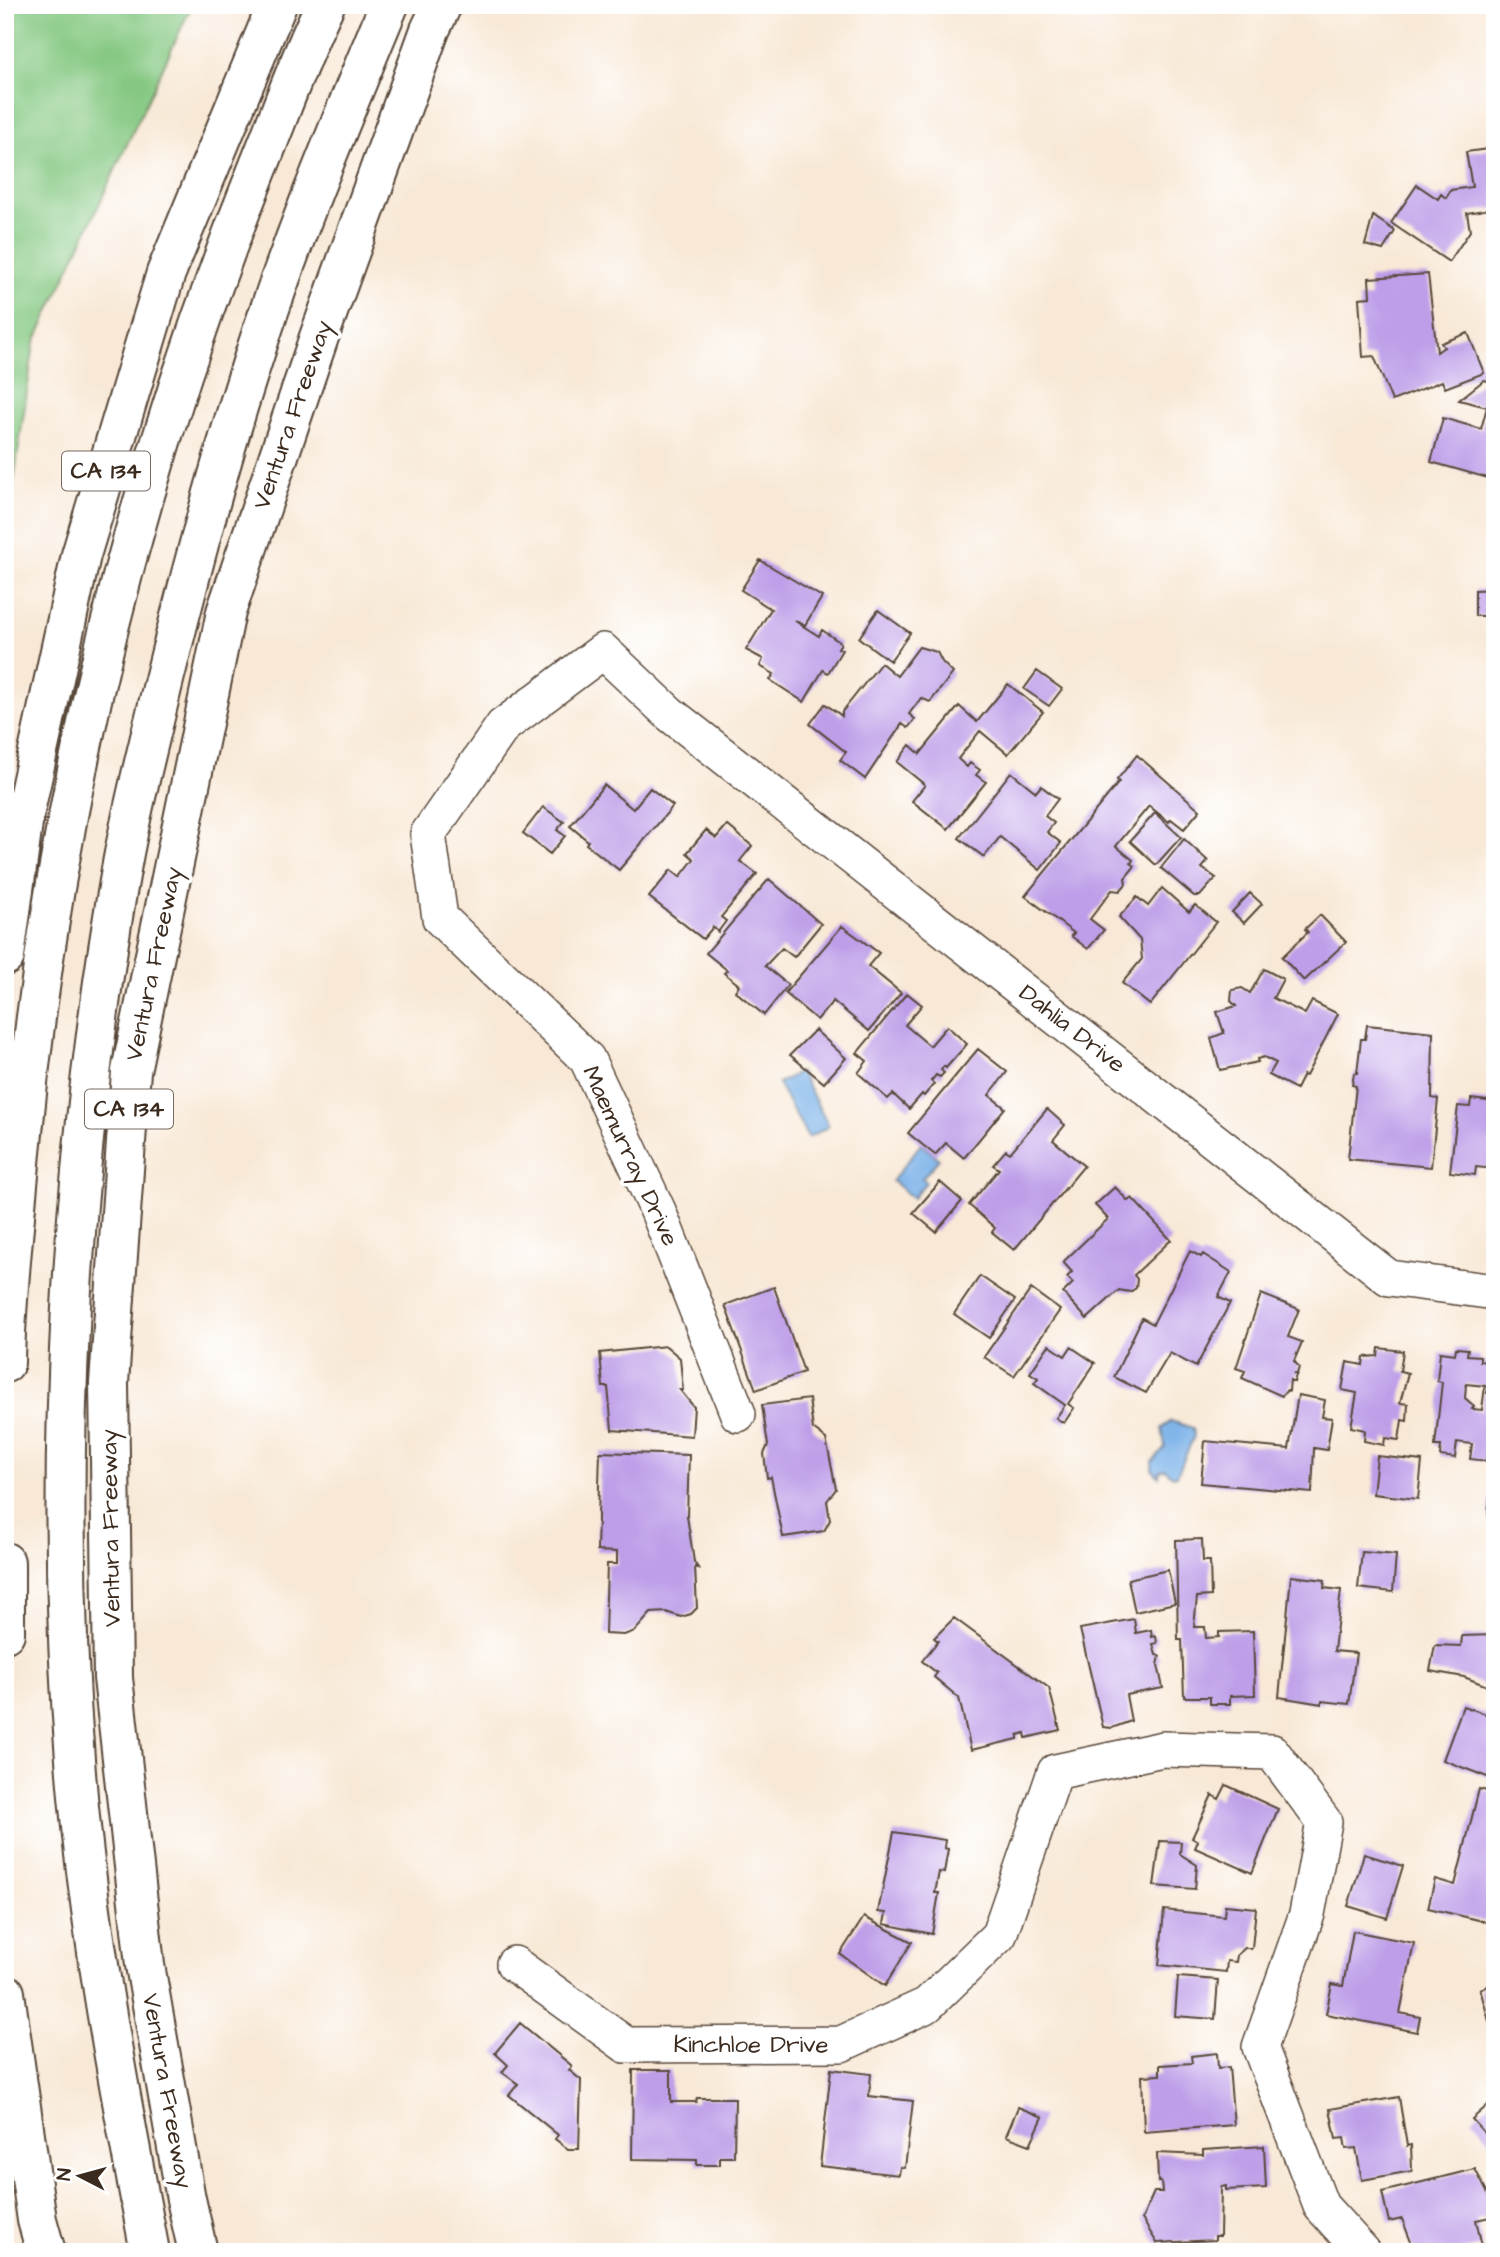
<svg xmlns="http://www.w3.org/2000/svg" width="1500" height="2257" font-family="'Architects Daughter',sans-serif">
	<style>
		.green { fill: #84c881; stroke: #607950; stroke-width: 2 }
		.water { fill: #79b1e8; stroke: #5a6e83; stroke-width: 2 }
		.building { fill: #bd9ee8; fill-rule: evenodd }
		.lines { fill: none; stroke-linecap: round; stroke-linejoin: round }
		.minor-casing { stroke: #574639; stroke-width: 38 }
		.motorway-casing { stroke: #574639; stroke-width: 42 }
		.minor { stroke: #fff; stroke-width: 35 }
		.motorway { stroke: #fff; stroke-width: 38 }
		.labels { text-anchor: middle; dominant-baseline: central; stroke-width: 7; stroke-linejoin: round; paint-order: stroke }
		.shield { fill: #fff; stroke: #766a62; stroke-width: 2 }
		.shield-label { font-size: 23px; font-weight: bold; fill: #3b2a1e }
		.street-label { font-size: 24px; fill: #3b2a1e; stroke: #fff }
	</style>
	<rect width="100%" height="100%" fill="#fff"/>
	<filter id="ink" filterUnits="userSpaceOnUse"><feTurbulence type="fractalNoise" baseFrequency=".0143" numOctaves="2"/><feDisplacementMap in="SourceGraphic" scale="14" xChannelSelector="R" yChannelSelector="G"/><feConvolveMatrix kernelMatrix="1 2 1 2 8 2 1 2 1" color-interpolation-filters="sRGB"/></filter>
	<filter id="wash" filterUnits="userSpaceOnUse"><feTurbulence type="fractalNoise" baseFrequency=".00686" numOctaves="4" result="noise"/><feDisplacementMap in="SourceGraphic" scale="28" xChannelSelector="R" yChannelSelector="G"/><feGaussianBlur stdDeviation="1.57" result="paint"/><feColorMatrix in="noise" values="0 0 0 0 0 0 0 0 0 0 0 0 0 0 0 0 0 1.4 0 .05"/><feComposite in="paint" operator="in"/></filter>
	<g filter="url(#wash)">
		<rect width="100%" height="100%" fill="#f8e8d5"/>
		<path class="green" d="M 5,5 L 192,5 L 34,344 L 5,541 Z"/>
		<path class="water" d="M 800,1072 L 829,1126 L 808,1138 L 778,1083 Z
			M 921,1144 L 939,1159 L 922,1178 L 926,1182 L 913,1198 L 892,1181 Z
			M 1171,1421 L 1193,1428 L 1194,1436 L 1177,1475 L 1172,1476 L 1165,1469 L 1160,1471 L 1159,1477 L 1152,1469 L 1152,1462 L 1165,1447 L 1162,1428 Z"/>
		<g id="blocks">
			<path class="building" d="M 1495,148 L 1495,208 L 1467,213 L 1470,231 L 1449,262 L 1391,223 L 1417,185 L 1438,199 L 1441,194 L 1446,198 L 1451,190 L 1472,187 L 1466,152 Z
				M 1373,216 L 1395,231 L 1383,250 L 1365,245 Z
				M 1428,274 L 1437,352 L 1444,347 L 1441,343 L 1468,333 L 1484,373 L 1445,388 L 1442,381 L 1392,401 L 1374,356 L 1363,357 L 1359,298 L 1370,297 L 1369,278 Z
				M 1484,380 L 1495,383 L 1495,480 L 1431,462 L 1443,418 L 1481,429 L 1487,407 L 1459,400 Z
				M 760,560 L 822,597 L 805,625 L 795,621 L 819,636 L 822,630 L 841,643 L 838,648 L 842,650 L 828,673 L 823,670 L 804,702 L 770,680 L 774,674 L 760,666 L 763,659 L 746,650 L 771,609 L 741,590 Z
				M 1495,589 L 1495,616 L 1475,616 L 1475,590 Z
				M 878,610 L 910,633 L 890,661 L 859,638 Z
				M 919,647 L 937,652 L 942,662 L 953,673 L 930,702 L 921,698 L 909,714 L 915,719 L 908,728 L 902,724 L 865,779 L 840,760 L 846,752 L 810,724 L 825,704 L 842,716 L 842,712 L 881,663 L 897,676 Z
				M 1037,671 L 1062,689 L 1049,706 L 1024,689 Z
				M 1008,684 L 1043,712 L 1008,754 L 980,731 L 958,759 L 967,767 L 970,763 L 980,770 L 976,775 L 986,782 L 948,829 L 912,801 L 925,785 L 897,762 L 910,745 L 920,754 L 959,706 L 977,722 Z
				M 1137,755 L 1200,810 L 1184,829 L 1171,819 L 1169,822 L 1149,806 L 1116,846 L 1133,860 L 1131,863 L 1135,866 L 1125,878 L 1126,884 L 1120,891 L 1112,890 L 1090,919 L 1104,930 L 1088,949 L 1071,936 L 1074,933 L 1025,896 L 1119,782 L 1117,780 Z
				M 1011,772 L 1036,792 L 1041,786 L 1058,799 L 1045,816 L 1054,823 L 1047,832 L 1061,843 L 1040,870 L 1000,837 L 984,857 L 959,838 Z
				M 604,785 L 633,809 L 650,788 L 673,806 L 619,870 L 586,844 L 588,841 L 570,826 Z
				M 543,807 L 564,822 L 557,830 L 565,836 L 550,854 L 523,833 Z
				M 1155,813 L 1181,837 L 1156,865 L 1130,841 Z
				M 727,825 L 752,846 L 740,861 L 757,874 L 721,917 L 726,921 L 718,932 L 713,927 L 703,939 L 649,897 L 671,870 L 680,877 L 694,859 L 687,853 L 706,830 L 716,838 Z
				M 1184,839 L 1208,861 L 1202,868 L 1216,878 L 1200,896 L 1194,896 L 1161,868 Z
				M 769,879 L 821,924 L 794,957 L 782,948 L 765,966 L 788,985 L 764,1015 L 735,991 L 739,985 L 724,973 L 727,970 L 706,953 Z
				M 1162,888 L 1189,912 L 1195,905 L 1216,922 L 1150,1005 L 1122,983 L 1142,959 L 1140,940 L 1119,917 L 1137,897 L 1148,906 Z
				M 1250,893 L 1262,904 L 1244,923 L 1232,912 Z
				M 1320,915 L 1346,942 L 1304,981 L 1282,957 L 1308,932 L 1305,929 Z
				M 842,926 L 879,953 L 868,966 L 901,993 L 869,1031 L 833,1001 L 817,1020 L 785,993 Z
				M 1264,969 L 1283,979 L 1273,998 L 1305,1014 L 1312,1001 L 1338,1014 L 1306,1076 L 1303,1075 L 1296,1089 L 1269,1075 L 1276,1063 L 1264,1057 L 1257,1059 L 1258,1062 L 1220,1070 L 1211,1038 L 1224,1033 L 1217,1012 L 1236,1006 L 1231,1001 L 1232,990 L 1242,988 L 1250,993 Z
				M 907,993 L 922,1005 L 905,1025 L 930,1046 L 947,1026 L 967,1044 L 946,1068 L 944,1066 L 941,1070 L 944,1073 L 940,1077 L 936,1075 L 931,1081 L 934,1084 L 924,1096 L 922,1094 L 909,1109 L 893,1094 L 888,1099 L 858,1073 L 867,1061 L 857,1053 Z
				M 1367,1025 L 1433,1032 L 1432,1098 L 1438,1099 L 1431,1167 L 1348,1159 L 1356,1086 L 1352,1085 L 1354,1073 L 1357,1073 L 1361,1039 L 1365,1039 Z
				M 815,1030 L 846,1058 L 824,1083 L 790,1055 Z
				M 978,1049 L 1007,1072 L 989,1095 L 1005,1108 L 964,1158 L 946,1143 L 935,1155 L 908,1133 Z
				M 1471,1099 L 1495,1102 L 1495,1169 L 1476,1167 L 1475,1175 L 1450,1172 L 1458,1106 L 1470,1107 Z
				M 1047,1109 L 1065,1125 L 1053,1140 L 1084,1166 L 1014,1250 L 992,1232 L 995,1228 L 969,1205 L 999,1169 L 993,1165 L 1006,1150 L 1010,1153 Z
				M 940,1182 L 962,1201 L 936,1232 L 913,1213 Z
				M 1115,1187 L 1128,1201 L 1132,1198 L 1171,1240 L 1134,1275 L 1137,1279 L 1136,1288 L 1130,1292 L 1119,1290 L 1087,1319 L 1063,1293 L 1073,1283 L 1067,1277 L 1072,1272 L 1063,1262 L 1108,1219 L 1095,1205 Z
				M 1190,1251 L 1201,1257 L 1203,1254 L 1231,1272 L 1218,1297 L 1230,1303 L 1196,1367 L 1170,1353 L 1146,1393 L 1114,1377 L 1142,1318 L 1153,1324 Z
				M 980,1276 L 1015,1300 L 989,1338 L 954,1314 Z
				M 774,1287 L 804,1372 L 756,1390 L 725,1305 Z
				M 1031,1289 L 1060,1310 L 1014,1376 L 984,1357 Z
				M 1261,1294 L 1299,1309 L 1288,1337 L 1302,1342 L 1294,1361 L 1299,1367 L 1297,1374 L 1293,1373 L 1296,1375 L 1294,1382 L 1290,1380 L 1289,1391 L 1287,1390 L 1282,1396 L 1242,1378 L 1245,1371 L 1236,1368 Z
				M 1049,1345 L 1065,1356 L 1071,1347 L 1095,1363 L 1068,1404 L 1074,1408 L 1064,1423 L 1056,1418 L 1065,1405 L 1034,1383 L 1038,1378 L 1030,1373 Z
				M 666,1346 L 680,1358 L 683,1390 L 680,1390 L 694,1407 L 692,1436 L 612,1430 L 608,1387 L 603,1387 L 600,1353 Z
				M 1379,1348 L 1403,1351 L 1400,1371 L 1408,1373 L 1400,1403 L 1408,1404 L 1407,1421 L 1402,1420 L 1399,1440 L 1385,1438 L 1384,1445 L 1364,1441 L 1365,1430 L 1351,1427 L 1357,1393 L 1342,1390 L 1347,1362 L 1363,1365 L 1364,1357 L 1378,1356 Z
				M 1456,1348 L 1468,1349 L 1467,1355 L 1480,1356 L 1480,1361 L 1490,1362 L 1489,1368 L 1493,1369 L 1487,1393 L 1495,1393 L 1495,1451 L 1488,1451 L 1487,1461 L 1470,1459 L 1472,1444 L 1457,1442 L 1455,1458 L 1440,1456 L 1441,1446 L 1435,1446 L 1442,1382 L 1437,1381 L 1440,1352 L 1455,1354 ZM 1466,1384 L 1485,1386 L 1482,1410 L 1472,1409 L 1474,1406 L 1465,1398 Z
				M 1298,1395 L 1325,1400 L 1322,1417 L 1332,1418 L 1327,1450 L 1314,1448 L 1312,1493 L 1201,1483 L 1205,1441 L 1289,1449 Z
				M 809,1399 L 813,1429 L 826,1439 L 836,1489 L 827,1501 L 830,1520 L 824,1531 L 783,1537 L 771,1477 L 767,1478 L 764,1454 L 768,1445 L 762,1405 Z
				M 600,1452 L 689,1455 L 687,1516 L 694,1562 L 698,1568 L 695,1567 L 697,1608 L 691,1614 L 681,1617 L 666,1612 L 651,1613 L 635,1631 L 624,1635 L 605,1634 L 607,1564 L 617,1564 L 617,1552 L 597,1551 Z
				M 1377,1456 L 1422,1461 L 1418,1499 L 1373,1494 Z
				M 1491,1484 L 1495,1485 L 1495,1516 L 1488,1515 Z
				M 1202,1539 L 1203,1561 L 1210,1561 L 1211,1596 L 1197,1597 L 1194,1627 L 1205,1627 L 1206,1638 L 1219,1637 L 1219,1632 L 1253,1631 L 1255,1695 L 1230,1696 L 1230,1704 L 1210,1704 L 1210,1697 L 1184,1697 L 1182,1640 L 1178,1640 L 1176,1540 Z
				M 1362,1552 L 1396,1555 L 1393,1592 L 1358,1588 Z
				M 1168,1570 L 1175,1603 L 1135,1612 L 1128,1579 Z
				M 1291,1576 L 1325,1580 L 1324,1588 L 1341,1590 L 1334,1651 L 1356,1653 L 1349,1704 L 1322,1701 L 1322,1704 L 1279,1697 Z
				M 954,1618 L 1049,1688 L 1060,1730 L 1026,1738 L 1025,1733 L 1018,1735 L 1018,1739 L 971,1750 L 959,1698 L 934,1677 L 937,1673 L 922,1661 L 938,1641 L 934,1638 Z
				M 1134,1619 L 1136,1633 L 1151,1630 L 1152,1637 L 1156,1636 L 1157,1643 L 1153,1644 L 1156,1655 L 1160,1656 L 1158,1665 L 1163,1688 L 1126,1695 L 1131,1721 L 1112,1728 L 1103,1727 L 1080,1629 Z
				M 1495,1635 L 1495,1689 L 1464,1677 L 1430,1671 L 1435,1645 L 1461,1646 L 1462,1636 Z
				M 1495,1701 L 1495,1780 L 1443,1760 L 1463,1706 L 1489,1715 Z
				M 1226,1785 L 1278,1809 L 1252,1873 L 1195,1848 L 1198,1841 L 1192,1838 L 1212,1795 L 1219,1799 Z
				M 1479,1789 L 1495,1793 L 1495,1924 L 1428,1908 L 1435,1879 L 1455,1885 Z
				M 894,1832 L 945,1840 L 944,1848 L 948,1849 L 944,1873 L 939,1872 L 935,1893 L 939,1893 L 932,1934 L 884,1924 L 886,1913 L 878,1912 Z
				M 1160,1841 L 1181,1842 L 1180,1854 L 1197,1865 L 1195,1889 L 1154,1886 Z
				M 1364,1854 L 1403,1866 L 1387,1918 L 1348,1906 Z
				M 1225,1905 L 1256,1908 L 1252,1948 L 1245,1948 L 1237,1955 L 1236,1962 L 1227,1961 L 1226,1972 L 1159,1965 L 1164,1910 L 1224,1916 Z
				M 864,1917 L 912,1942 L 885,1986 L 840,1954 Z
				M 1353,1931 L 1414,1943 L 1400,2013 L 1420,2017 L 1417,2032 L 1326,2014 L 1332,1984 L 1343,1986 Z
				M 1178,1977 L 1218,1980 L 1215,2019 L 1175,2016 Z
				M 1495,1984 L 1495,2027 L 1491,2028 L 1480,1989 Z
				M 520,2023 L 572,2066 L 569,2070 L 581,2080 L 579,2149 L 568,2149 L 555,2139 L 558,2135 L 509,2095 L 518,2084 L 502,2072 L 508,2065 L 495,2053 Z
				M 1217,2053 L 1218,2068 L 1229,2067 L 1234,2125 L 1144,2132 L 1142,2076 L 1160,2075 L 1160,2065 L 1192,2063 L 1191,2056 Z
				M 831,2069 L 871,2074 L 869,2096 L 913,2101 L 905,2168 L 900,2167 L 899,2175 L 820,2166 Z
				M 633,2070 L 671,2070 L 671,2102 L 696,2102 L 697,2098 L 735,2098 L 734,2157 L 720,2157 L 720,2165 L 697,2165 L 697,2160 L 632,2159 Z
				M 1399,2097 L 1407,2146 L 1411,2145 L 1412,2171 L 1362,2180 L 1356,2148 L 1346,2149 L 1344,2138 L 1336,2139 L 1330,2109 Z
				M 1495,2099 L 1495,2145 L 1472,2119 Z
				M 1018,2107 L 1043,2117 L 1030,2145 L 1006,2136 Z
				M 1264,2146 L 1266,2188 L 1226,2190 L 1226,2186 L 1221,2187 L 1220,2236 L 1215,2236 L 1215,2240 L 1157,2243 L 1142,2219 L 1154,2192 L 1162,2192 L 1161,2182 L 1158,2182 L 1157,2153 L 1203,2155 L 1203,2150 Z
				M 1475,2169 L 1495,2207 L 1495,2216 L 1476,2220 L 1482,2246 L 1456,2252 L 1415,2252 L 1402,2219 L 1389,2222 L 1382,2192 Z"/>
		</g>
	</g>
	<g filter="url(#ink)">
		<use href="#blocks" fill-opacity="0" stroke="#574639" stroke-width="2"/>
		<g class="lines">
			<g class="minor-casing">
				<path id="minor" d="M 738,1414 L 658,1211 L 587,1059 L 440,918 L 428,834 L 503,726 L 603,651 L 670,714 L 1389,1278 L 1495,1292
					M 514,1964 L 626,2045 L 841,2044 L 927,2005 L 999,1935 L 1055,1772 L 1163,1749 L 1272,1752 L 1324,1822 L 1307,1914 L 1260,2047 L 1321,2206 L 1363,2252"/>
			</g>
			<g class="motorway-casing">
				<path id="motorway" d="M 5,956 L 24,816 L 81,555 L 166,273 L 277,5
					M 5,1363 C 6,1293 15,1223 21,1152 C 52,814 131,483 258,168 C 280,114 299,58 325,5
					M 5,1562 L 5,1633
					M 5,1993 L 37,2220 L 46,2252
					M 150,2252 C 120,2093 89,1934 76,1773 C 52,1477 70,1156 122,864 C 133,803 149,743 163,684 C 189,579 216,475 249,372 C 288,247 339,126 389,5
					M 198,2252 L 186,2199 L 145,1965 L 113,1678 L 109,1383 L 131,1071 L 226,612 L 319,337 L 430,30 L 442,5"/>
			</g>
			<use href="#minor" class="minor"/>
			<use href="#motorway" class="motorway"/>
		</g>
	</g>
	<g class="labels">
		<g class="shield">
			<rect x="62" y="451.5" width="88" height="39" rx="5"/>
			<rect x="85" y="1089.5" width="88" height="39" rx="5"/>
		</g>
		<g class="shield-label">
			<text x="106" y="471">CA 134</text>
			<text x="129" y="1109">CA 134</text>
		</g>
		<g class="street-label">
			<text transform="translate(293 415) rotate(-71)">Ventura Freeway</text>
			<text transform="translate(154 964) rotate(-78)">Ventura Freeway</text>
			<text transform="translate(1072 1029) rotate(38)">Dahlia Drive</text>
			<text transform="translate(630 1156) rotate(65)">Maemurray Drive</text>
			<text transform="translate(111 1528) rotate(-91)">Ventura Freeway</text>
			<text x="751" y="2045">Kinchloe Drive</text>
			<text transform="translate(167 2091) rotate(80)">Ventura Freeway</text>
		</g>
	</g>
	<rect width="1500" height="2257" fill="none" stroke="#fff" stroke-width="28"/>
	<g transform="translate(80 2176) rotate(276)" stroke="#ffffff" stroke-width="5" paint-order="stroke">
	<path d="M0-5L12 26L0 18L-12 26Z" fill="#3b2a1e"/>
	<text y="-10" font-size="19" font-weight="bold" text-anchor="middle" fill="#3b2a1e">N</text>
	</g>
</svg>
